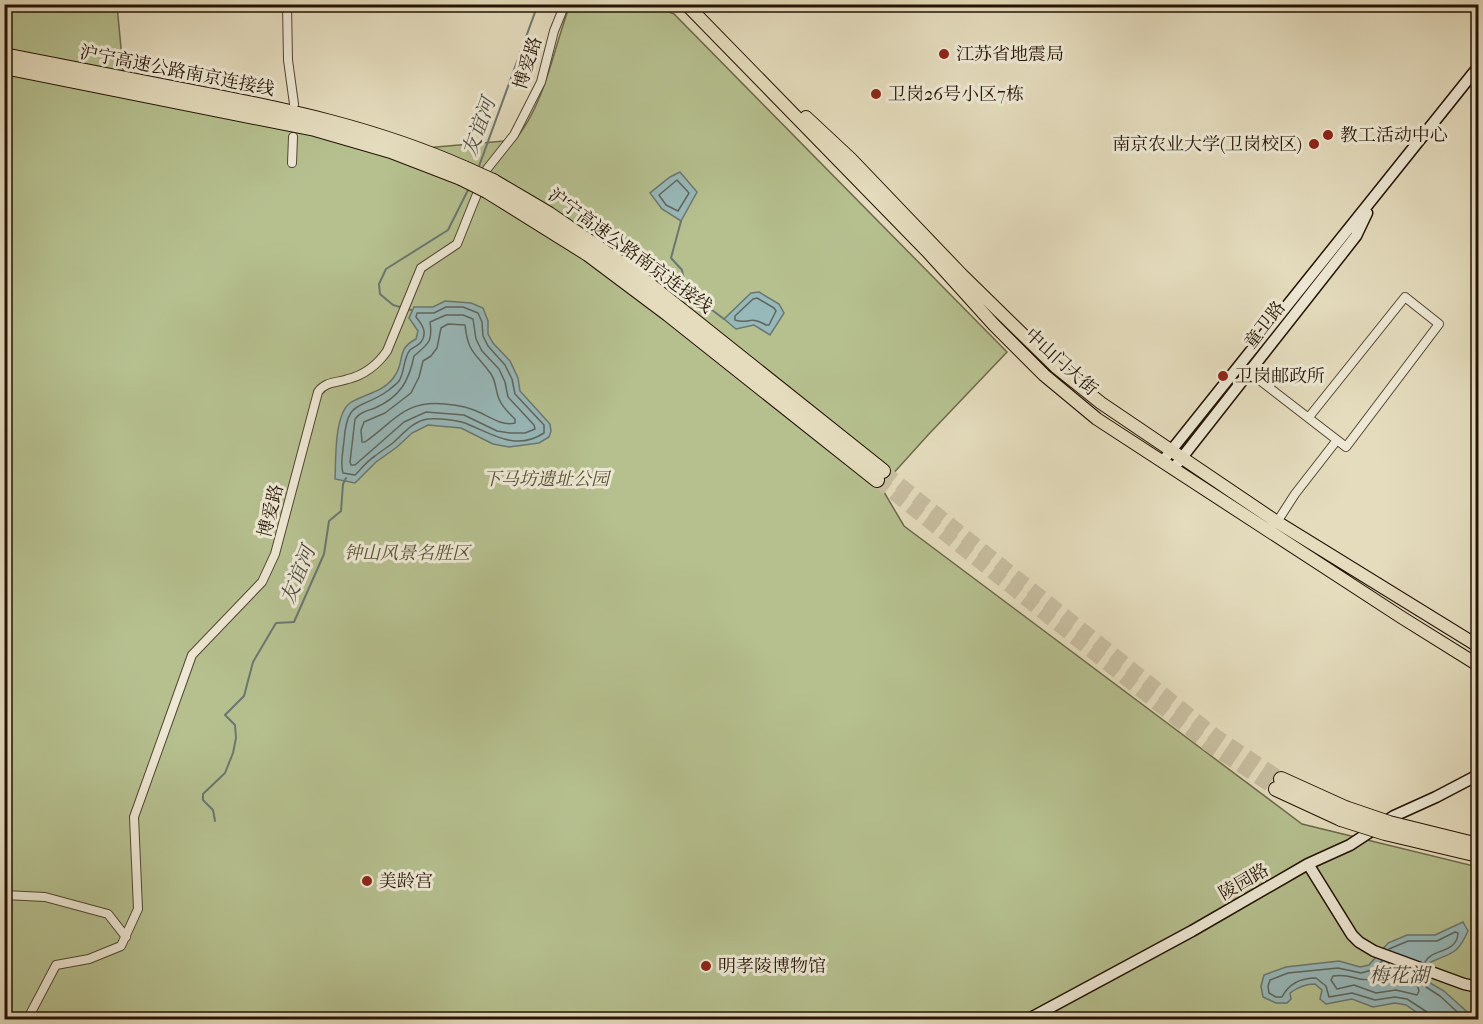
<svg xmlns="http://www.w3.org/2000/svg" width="1483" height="1024" font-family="'IM FELL French Canon','Noto Serif SC',serif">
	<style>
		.green { fill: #b6c08f; stroke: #6d6a49; stroke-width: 1.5 }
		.water { fill: #98b9ba; stroke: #6a7771; stroke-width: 1.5 }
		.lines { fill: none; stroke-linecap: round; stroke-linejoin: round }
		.shore { stroke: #5e665e; stroke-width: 1.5 }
		.stream { stroke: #6a7771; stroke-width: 2 }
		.highway-tunnel { stroke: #c7bea1; stroke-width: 14; stroke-dasharray: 14 7; stroke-linecap: butt }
		.street-casing { stroke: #544532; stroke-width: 10 }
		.secondary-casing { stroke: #241303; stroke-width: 13 }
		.primary-casing { stroke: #241303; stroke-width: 14 }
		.highway-casing { stroke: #241303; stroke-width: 16 }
		.street { stroke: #ede8d4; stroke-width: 8 }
		.secondary { stroke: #ede8d4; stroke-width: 10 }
		.primary { stroke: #e4dcbd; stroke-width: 12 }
		.highway { stroke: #e4dcbd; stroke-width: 14 }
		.highway-bridge-casing { stroke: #241303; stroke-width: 16; stroke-linecap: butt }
		.highway-bridge { stroke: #e4dcbd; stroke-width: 14 }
		.poi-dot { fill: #8f2418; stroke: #ede8d4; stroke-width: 2 }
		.labels { text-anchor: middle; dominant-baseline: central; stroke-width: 6; stroke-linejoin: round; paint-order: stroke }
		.poi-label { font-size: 18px; fill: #241303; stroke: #ede8d4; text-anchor: start }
		.street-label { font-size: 18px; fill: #241303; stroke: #ede8d4 }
		.park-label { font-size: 18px; font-style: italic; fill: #575034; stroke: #ede8d4 }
		.water-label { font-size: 20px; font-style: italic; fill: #4d4d43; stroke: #ede8d4 }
	</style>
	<rect width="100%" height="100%" fill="#e4dcbd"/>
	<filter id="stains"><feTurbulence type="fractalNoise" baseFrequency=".00333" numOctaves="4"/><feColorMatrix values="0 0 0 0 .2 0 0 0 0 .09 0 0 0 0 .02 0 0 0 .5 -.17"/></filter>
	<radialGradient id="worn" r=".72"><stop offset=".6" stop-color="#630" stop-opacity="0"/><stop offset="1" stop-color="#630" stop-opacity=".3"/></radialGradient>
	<path class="green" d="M 5,5 L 117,5 L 125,91 L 391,151 L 515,140 C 546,102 553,49 570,5 L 652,5 L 674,14 L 1007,352 L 928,435 L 881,487 L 904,526 L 1302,824 L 1478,867 L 1478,1019 L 5,1020 Z"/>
	<path class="water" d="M 680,172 L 697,192 L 681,221 L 662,209 L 650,193 L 670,177 Z
		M 759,292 L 779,304 L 784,313 L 770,335 L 754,325 L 736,329 L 724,319 L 751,293 Z
		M 445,301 L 471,303 L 483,308 L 488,321 L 488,334 L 493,343 L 510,361 L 518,378 L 520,391 L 550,424 L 551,431 L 549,437 L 539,443 L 509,447 L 493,444 L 461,428 L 428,425 L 412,433 L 397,447 L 376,462 L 355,483 L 335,479 C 336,460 334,415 350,403 C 363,394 383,393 394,377 C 406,361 395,350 416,339 L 418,331 L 409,318 L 414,307 L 433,307 Z
		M 1463,922 L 1468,931 C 1457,955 1453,952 1431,962 L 1427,974 L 1430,983 L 1444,991 L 1475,1019 L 1426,1019 L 1406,1005 L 1395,1003 L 1373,1007 L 1352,999 L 1326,1004 L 1320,999 L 1322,990 L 1315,984 C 1305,984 1298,987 1290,993 L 1291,999 L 1287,1003 L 1276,1003 L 1263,997 L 1261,986 L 1264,975 L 1286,967 L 1339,961 L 1360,967 L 1369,965 L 1388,943 L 1407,935 L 1435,935 Z"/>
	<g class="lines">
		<path class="shore" d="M 677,180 L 689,193 L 678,211 L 666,205 L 659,195 Z
			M 757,298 L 774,308 L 776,311 L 769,325 L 766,325 C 749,315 748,325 735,320 L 735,316 L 753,299 Z
			M 446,307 L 463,307 L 478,313 L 482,322 L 483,336 L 488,346 L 505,365 L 512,379 L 515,394 L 544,425 L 544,433 C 515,452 491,433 465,423 C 456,420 438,418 428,419 C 413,421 404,433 394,442 C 388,447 381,451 375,456 C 367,461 361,469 355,475 L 343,473 C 340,464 343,451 344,441 C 347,398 360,411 389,390 C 392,387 397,384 399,381 C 405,372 403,358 410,350 C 413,347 418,346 421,342 C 428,333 422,324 416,317 L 417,313 L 434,313 Z
			M 446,315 L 463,315 L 473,319 L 476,339 L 482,351 L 499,369 L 505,382 L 508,397 L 534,425 L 535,429 L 525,433 L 510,433 L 497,431 L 464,415 L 426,412 L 404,422 L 355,465 L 351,465 L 350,462 L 355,419 C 360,412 367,411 375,408 C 400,397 409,381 414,356 C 428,344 433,342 430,322 Z
			M 448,324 L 465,325 C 468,354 476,353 491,374 C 497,383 495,392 500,401 C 503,408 510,414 515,419 L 515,423 C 503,426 491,418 481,413 C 469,407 458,405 445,404 C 404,400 395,421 365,442 L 362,442 L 361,430 L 364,422 L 385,413 L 411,393 L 419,377 L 423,361 L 431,356 L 437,348 L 441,328 Z
			M 1389,949 L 1408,941 L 1437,941 L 1455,932 L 1458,933 C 1457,954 1432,948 1425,962
			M 1382,961 L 1372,970 L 1361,973 L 1338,968 L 1288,973 L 1270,980 L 1268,986 L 1269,993 L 1276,997 L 1282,997 C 1289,983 1301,978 1316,978 L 1326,986 L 1329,997 L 1352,993 L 1375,1000 L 1395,997 L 1407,999 L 1427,1012 L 1429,1020
			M 1389,964 C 1364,994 1358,971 1333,976 L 1331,980 L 1337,989 L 1354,985 L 1376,993 L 1396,990 L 1417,995 L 1419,991 L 1414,973
			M 1421,976 L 1426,987 L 1440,996 L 1466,1020"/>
		<path class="stream" d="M 478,169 L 538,4
			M 681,221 L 671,258 L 682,270 L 685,287 L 704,304 L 724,319
			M 411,310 L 393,305 L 380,294 L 379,284 L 386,269 L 448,230 L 469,188
			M 215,821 L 213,810 L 203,800 L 203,794 L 225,773 L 233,753 L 236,738 L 235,725 L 225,715 L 244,696 L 253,662 L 276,623 L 294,622 L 324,554 L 329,521 L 341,511 L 343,484 L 346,478"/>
		<path class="highway-tunnel" d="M 883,471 L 1216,736 L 1281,779
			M 877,480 L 1209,745 L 1276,789"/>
		<g class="street-casing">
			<path id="street" d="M 287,4 L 288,60 L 294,104
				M 292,163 L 293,137
				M 1240,365 L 1337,440
				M 1277,522 L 1295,494 L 1337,440 L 1346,447 L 1439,324 L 1405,297 L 1309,417
				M 4,895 L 45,897 L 108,914 L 126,937
				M 27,1020 L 56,965 L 89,959 L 121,946 L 138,909 L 134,817 L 192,655 L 262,582 L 275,554 L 318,392 C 326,381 337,383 348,379 C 364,375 378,364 387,351 L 421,268 L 457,244 L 487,169 L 514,135 L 541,82 L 554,31 L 565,4
				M 341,1020 L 343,1020"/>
		</g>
		<g class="secondary-casing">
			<path id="secondary" d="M 1166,457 L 1478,67
				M 1173,469 L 1356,236 L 1367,213
				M 1308,864 L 1352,935 L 1359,942 L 1374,951 L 1464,984 L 1478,987
				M 1027,1020 L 1192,931 L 1308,864 L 1350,845 L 1394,816 L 1436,797 L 1478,775"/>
		</g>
		<g class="primary-casing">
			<path id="primary" d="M 686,4 L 927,251 L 994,325 L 1044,375 L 1097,419 L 1401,617 L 1478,665
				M 806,117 L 851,159 L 961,274 L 1056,367 L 1101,403 L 1277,522 L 1478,646"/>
		</g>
		<g class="highway-casing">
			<path id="highway" d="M 4,55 C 67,67 130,80 193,92 C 287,110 376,129 464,168
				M 4,67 L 315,129 L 391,151 L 461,178
				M 493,181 L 549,214 L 632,271 L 883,471
				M 487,191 L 588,254 L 668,314 L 877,480
				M 1281,779 L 1345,808
				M 1276,789 L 1341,819"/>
		</g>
		<use href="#street" class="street"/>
		<use href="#secondary" class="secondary"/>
		<use href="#primary" class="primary"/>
		<use href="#highway" class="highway"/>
		<g class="highway-bridge-casing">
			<path id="highway-bridge" d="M 464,168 L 493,181
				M 461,178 L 487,191
				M 1345,808 L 1389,823 L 1478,845
				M 1341,819 L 1385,833 L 1478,855"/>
		</g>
		<use href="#highway-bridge" class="highway-bridge"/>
	</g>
	<g class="poi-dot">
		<circle cx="944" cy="54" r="6"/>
		<circle cx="876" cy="94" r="6"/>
		<circle cx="1328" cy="135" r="6"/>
		<circle cx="1314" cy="144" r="6"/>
		<circle cx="1223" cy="376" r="6"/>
		<circle cx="367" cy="881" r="6"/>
		<circle cx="706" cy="966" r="6"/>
	</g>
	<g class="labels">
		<g class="poi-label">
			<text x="956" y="54">江苏省地震局</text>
			<text x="888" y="94">卫岗26号小区7栋</text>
			<text x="1340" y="135">教工活动中心</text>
			<text x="1302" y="144" text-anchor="end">南京农业大学(卫岗校区)</text>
			<text x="1235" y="376">卫岗邮政所</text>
			<text x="379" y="881">美龄宫</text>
			<text x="718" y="966">明孝陵博物馆</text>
		</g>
		<g class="street-label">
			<text transform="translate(528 63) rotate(-72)">博爱路</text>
			<text transform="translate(177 71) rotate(11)">沪宁高速公路南京连接线</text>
			<text transform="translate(630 251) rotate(36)">沪宁高速公路南京连接线</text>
			<text transform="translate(1265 325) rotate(-52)">童卫路</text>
			<text transform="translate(1061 362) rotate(42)">中山门大街</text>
			<text transform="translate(271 511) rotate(-76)">博爱路</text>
			<text transform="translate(1244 882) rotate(-30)">陵园路</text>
		</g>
		<g class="park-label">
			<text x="546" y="479">下马坊遗址公园</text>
			<text x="407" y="553">钟山风景名胜区</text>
		</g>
		<g class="water-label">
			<text transform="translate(479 127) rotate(-70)">友谊河</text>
			<text transform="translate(298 575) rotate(-68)">友谊河</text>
			<text x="1399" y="975">梅花湖</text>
		</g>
	</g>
	<rect width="1483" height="1024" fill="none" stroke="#e4dcbd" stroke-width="24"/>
	<rect x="6" y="6" width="1471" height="1012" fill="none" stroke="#241303" stroke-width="3"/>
	<rect x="12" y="12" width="1459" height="1000" fill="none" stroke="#241303" stroke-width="1.5"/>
	<rect width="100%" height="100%" filter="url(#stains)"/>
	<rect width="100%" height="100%" fill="url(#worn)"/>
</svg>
